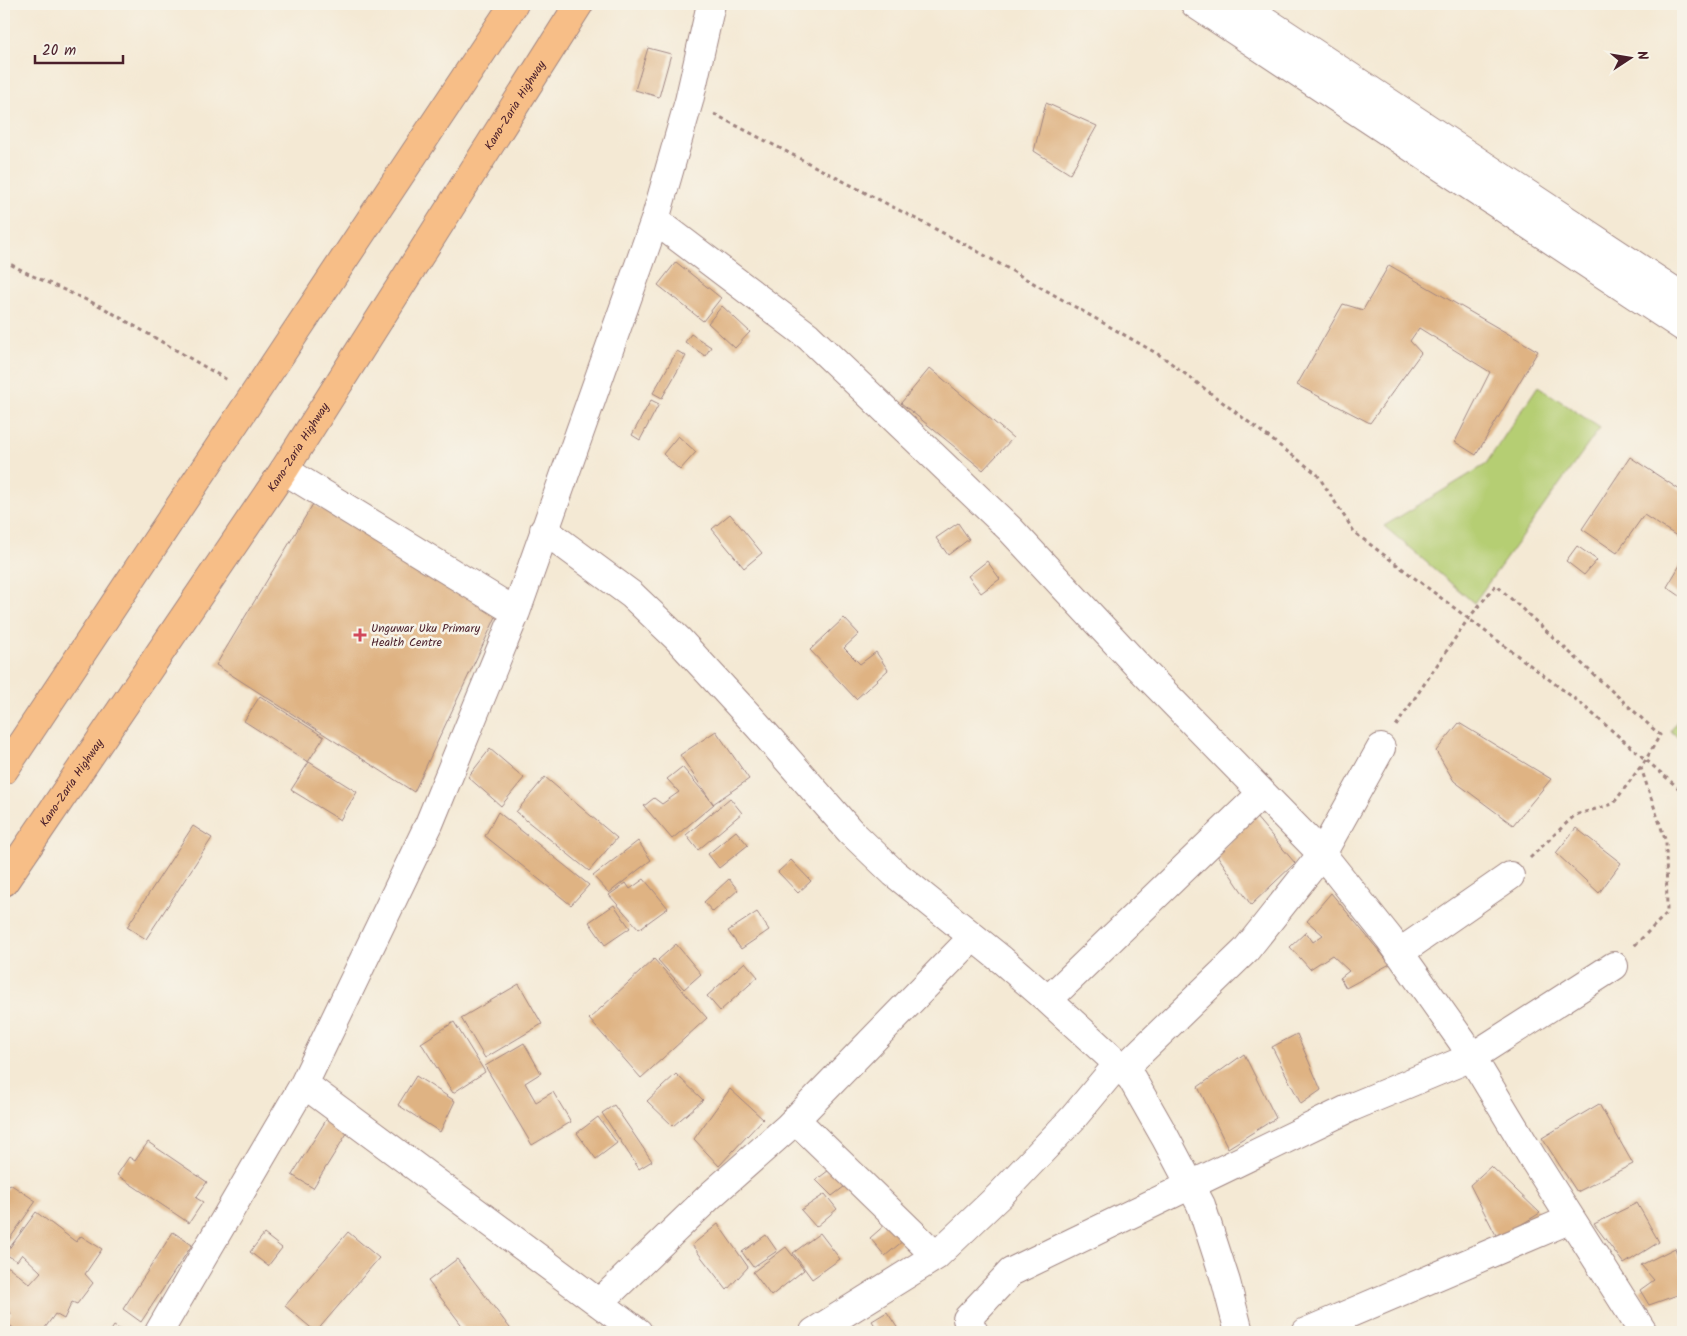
<svg xmlns="http://www.w3.org/2000/svg" width="1687" height="1336" font-family="Kalam,sans-serif">
	<style>
		.green { fill: #b5ce73; stroke: #80764f }
		.building { fill: #dfb383 }
		.lines { fill: none; stroke-linecap: round; stroke-linejoin: round }
		.minor-casing { stroke: #9f8480; stroke-width: 30 }
		.highway-casing { stroke: #9f8480; stroke-width: 30 }
		.path { stroke: #9f8480; stroke-width: 3; stroke-dasharray: 4 4; stroke-linecap: butt }
		.minor { stroke: #fff; stroke-width: 28 }
		.highway { stroke: #f7be87; stroke-width: 28 }
		.poi-dot { fill: #d1495b; stroke: #f7f3e8; stroke-width: 2 }
		.labels { text-anchor: middle; dominant-baseline: central; stroke-width: 5; stroke-linejoin: round; paint-order: stroke }
		.street-label { font-size: 12px; fill: #4a1f2b; stroke: #f7f3e8 }
		.poi-label { font-size: 12px; fill: #4a1f2b; stroke: #f7f3e8; text-anchor: start }
	</style>
	<rect width="100%" height="100%" fill="#f7f3e8"/>
	<filter id="ink" filterUnits="userSpaceOnUse"><feTurbulence type="fractalNoise" baseFrequency=".02" numOctaves="2"/><feDisplacementMap in="SourceGraphic" scale="10" xChannelSelector="R" yChannelSelector="G"/><feConvolveMatrix kernelMatrix="1 2 1 2 8 2 1 2 1" color-interpolation-filters="sRGB"/></filter>
	<filter id="wash" filterUnits="userSpaceOnUse"><feTurbulence type="fractalNoise" baseFrequency=".0096" numOctaves="4" result="noise"/><feDisplacementMap in="SourceGraphic" scale="20" xChannelSelector="R" yChannelSelector="G"/><feGaussianBlur stdDeviation="1.12" result="paint"/><feColorMatrix in="noise" values="0 0 0 0 0 0 0 0 0 0 0 0 0 0 0 0 0 1.4 0 .05"/><feComposite in="paint" operator="in"/></filter>
	<g filter="url(#wash)">
		<rect width="100%" height="100%" fill="#f4e9d4"/>
		<path class="green" d="M 1538,386 L 1600,428 L 1474,603 L 1384,526 L 1485,465 Z
			M 1683,711 L 1683,743 L 1671,731 Z"/>
		<g id="blocks">
			<path class="building" d="M 648,48 L 671,54 L 659,97 L 635,90 Z
				M 1046,103 L 1097,126 L 1070,174 L 1034,151 Z
				M 676,262 L 721,298 L 703,321 L 658,285 Z
				M 1389,265 L 1538,351 L 1476,455 L 1455,442 L 1490,372 L 1419,328 L 1410,341 L 1421,353 L 1370,423 L 1297,385 L 1343,304 L 1363,310 Z
				M 722,306 L 750,332 L 735,348 L 708,323 Z
				M 691,334 L 711,347 L 705,356 L 685,342 Z
				M 677,351 L 686,356 L 662,398 L 653,393 Z
				M 930,368 L 1013,438 L 983,470 L 901,403 Z
				M 651,400 L 659,404 L 640,440 L 632,435 Z
				M 678,436 L 696,452 L 680,470 L 663,454 Z
				M 1630,457 L 1683,492 L 1683,540 L 1644,515 L 1617,553 L 1582,529 Z
				M 313,504 L 501,606 L 414,792 L 216,665 Z
				M 730,514 L 762,553 L 744,568 L 712,529 Z
				M 958,523 L 969,539 L 948,555 L 936,538 Z
				M 1577,546 L 1597,560 L 1584,575 L 1566,561 Z
				M 1683,560 L 1683,598 L 1667,587 Z
				M 987,561 L 1000,579 L 981,593 L 968,576 Z
				M 844,618 L 859,634 L 844,648 L 860,664 L 876,652 L 888,670 L 856,699 L 810,650 Z
				M 260,696 L 324,737 L 308,762 L 244,721 Z
				M 1459,723 L 1551,779 L 1513,825 L 1454,781 L 1436,751 Z
				M 716,731 L 749,779 L 713,804 L 680,755 Z
				M 490,749 L 524,778 L 501,806 L 468,777 Z
				M 309,762 L 357,792 L 340,820 L 291,790 Z
				M 682,767 L 714,804 L 672,839 L 644,806 L 654,798 L 662,804 L 679,792 L 667,779 Z
				M 545,777 L 617,838 L 589,871 L 516,812 Z
				M 730,798 L 742,813 L 698,850 L 686,835 Z
				M 498,812 L 589,885 L 571,905 L 485,836 Z
				M 1255,816 L 1295,863 L 1251,905 L 1217,855 Z
				M 193,826 L 212,838 L 146,939 L 127,927 Z
				M 1576,828 L 1621,863 L 1599,893 L 1556,853 Z
				M 736,831 L 748,845 L 719,868 L 708,854 Z
				M 638,841 L 651,860 L 609,893 L 593,876 Z
				M 791,860 L 811,881 L 798,893 L 778,872 Z
				M 644,879 L 668,908 L 639,929 L 609,895 L 626,883 L 630,889 Z
				M 729,879 L 738,890 L 713,912 L 704,902 Z
				M 1331,893 L 1390,964 L 1346,988 L 1340,978 L 1349,971 L 1332,955 L 1310,969 L 1290,947 L 1306,932 L 1313,942 L 1323,935 L 1307,921 Z
				M 614,905 L 630,928 L 605,945 L 589,922 Z
				M 757,912 L 769,930 L 741,949 L 728,931 Z
				M 676,944 L 701,974 L 684,989 L 658,960 Z
				M 654,959 L 707,1018 L 641,1078 L 589,1019 Z
				M 745,962 L 758,977 L 720,1011 L 707,996 Z
				M 519,984 L 542,1024 L 485,1058 L 461,1018 Z
				M 454,1022 L 485,1072 L 453,1093 L 421,1043 Z
				M 1297,1034 L 1321,1090 L 1301,1104 L 1272,1047 Z
				M 524,1043 L 541,1073 L 525,1083 L 536,1102 L 553,1092 L 571,1122 L 532,1145 L 485,1066 Z
				M 1244,1054 L 1276,1118 L 1228,1148 L 1198,1087 Z
				M 676,1074 L 703,1100 L 673,1126 L 647,1101 Z
				M 416,1076 L 455,1101 L 440,1132 L 398,1105 Z
				M 730,1089 L 763,1119 L 719,1166 L 694,1139 Z
				M 1599,1104 L 1633,1164 L 1577,1192 L 1542,1138 Z
				M 614,1105 L 652,1161 L 639,1169 L 602,1113 Z
				M 328,1117 L 349,1130 L 313,1188 L 292,1175 Z
				M 598,1117 L 617,1143 L 596,1159 L 577,1133 Z
				M 148,1142 L 207,1182 L 196,1198 L 203,1202 L 189,1223 L 117,1175 L 129,1157 L 135,1161 Z
				M 837,1164 L 853,1180 L 832,1196 L 816,1180 Z
				M 1491,1166 L 1540,1213 L 1498,1239 L 1470,1185 Z
				M 10,1184 L 36,1201 L 4,1247 L 4,1193 Z
				M 825,1194 L 837,1209 L 816,1227 L 801,1210 Z
				M 1637,1203 L 1659,1242 L 1624,1264 L 1594,1224 Z
				M 36,1212 L 76,1242 L 81,1236 L 102,1249 L 85,1274 L 93,1283 L 77,1304 L 72,1302 L 64,1319 L 55,1314 L 42,1332 L 18,1332 L 6,1322 L 11,1313 L 4,1307 L 4,1267 L 9,1267 L 30,1284 L 41,1272 L 22,1254 L 17,1261 L 5,1254 Z
				M 895,1216 L 910,1235 L 885,1256 L 870,1238 Z
				M 718,1224 L 748,1267 L 727,1290 L 692,1245 Z
				M 173,1232 L 192,1245 L 141,1322 L 123,1309 Z
				M 348,1232 L 379,1258 L 316,1332 L 285,1306 Z
				M 820,1233 L 840,1259 L 812,1279 L 793,1253 Z
				M 264,1234 L 282,1248 L 268,1266 L 250,1252 Z
				M 766,1235 L 777,1251 L 753,1267 L 742,1252 Z
				M 786,1247 L 804,1270 L 771,1296 L 753,1272 Z
				M 1675,1248 L 1683,1272 L 1683,1293 L 1649,1305 L 1640,1290 L 1654,1280 L 1641,1265 Z
				M 457,1259 L 513,1332 L 467,1332 L 428,1281 Z
				M 887,1312 L 900,1332 L 879,1332 L 872,1321 Z
				M 114,1326 L 124,1332 L 110,1332 Z"/>
		</g>
	</g>
	<g filter="url(#ink)">
		<use href="#blocks" fill-opacity="0" stroke="#9f8480" stroke-width="1"/>
		<g class="lines">
			<g class="minor-casing">
				<path id="minor" d="M 1195,4 L 1683,327
					M 1240,4 L 1683,297
					M 655,220 L 808,336 L 1010,529 L 1135,663 L 1322,854 L 1389,938 L 1462,1041 L 1535,1162 L 1643,1332
					M 284,470 L 516,612
					M 544,530 L 632,595 L 678,639 L 759,727 L 850,831 L 894,873 L 1002,960 L 1048,1000 L 1118,1064 L 1132,1079 L 1165,1137 L 1201,1205 L 1226,1282 L 1239,1332
					M 1399,953 L 1510,876
					M 1048,1000 L 1262,793
					M 1123,1069 L 1246,950 L 1322,854 L 1381,748
					M 304,1084 L 638,1332
					M 795,1119 L 936,1256
					M 599,1303 L 710,1196 L 788,1127 L 973,937
					M 159,1332 L 304,1084 L 429,824 L 516,612 L 655,220 L 689,101 L 711,4
					M 814,1332 L 936,1256 L 1000,1195 L 1073,1118 L 1118,1064
					M 974,1332 L 967,1319 L 1011,1272 L 1352,1107 L 1472,1057 L 1614,966
					M 1306,1332 L 1571,1219"/>
			</g>
			<g class="highway-casing">
				<g id="highway">
					<path d="M 4,770 L 514,4"/>
					<path id="s1" d="M 4,882 L 284,470 L 579,4"/>
				</g>
			</g>
			<path class="path" d="M 714,114 L 970,247 L 1163,357 L 1317,474 L 1355,533 L 1579,702 L 1683,792
				M 4,261 L 33,276 L 102,307 L 229,381
				M 1396,726 L 1468,619 L 1496,585 L 1660,735 L 1641,768 L 1666,842 L 1667,913 L 1634,946
				M 1530,858 L 1575,815 L 1613,804 L 1641,766"/>
			<use href="#minor" class="minor"/>
			<use href="#highway" class="highway"/>
		</g>
	</g>
	<path class="poi-dot" d="M357.5 627.5h5v5h5v5h-5v5h-5v-5h-5v-5h5z"/>
	<g class="labels">
		<g class="street-label">
			<text stroke="none"><textPath href="#s1" startOffset="930">Kano-Zaria Highway</textPath></text>
			<text stroke="none"><textPath href="#s1" startOffset="525">Kano-Zaria Highway</textPath></text>
			<text stroke="none"><textPath href="#s1" startOffset="120">Kano-Zaria Highway</textPath></text>
		</g>
		<g class="poi-label">
			<text x="371" y="628">Unguwar Uku Primary<tspan x="371" dy="14">Health Centre</tspan></text>
		</g>
	</g>
	<rect width="1687" height="1336" fill="none" stroke="#f7f3e8" stroke-width="20"/>
	<g transform="translate(1630 58) rotate(78)" stroke="#f7f3e8" stroke-width="4" paint-order="stroke">
	<path d="M0-4L9 19L0 12L-9 19Z" fill="#4a1f2b"/>
	<text y="-8" font-size="14" font-weight="bold" text-anchor="middle" fill="#4a1f2b">N</text>
	</g>
	<path d="M35 55v8h88v-8" fill="none" stroke="#4a1f2b" stroke-width="2.5"/>
	<text x="42" y="55" font-size="15" fill="#4a1f2b" stroke="#f7f3e8" stroke-width="4" paint-order="stroke">20 m</text>
</svg>
